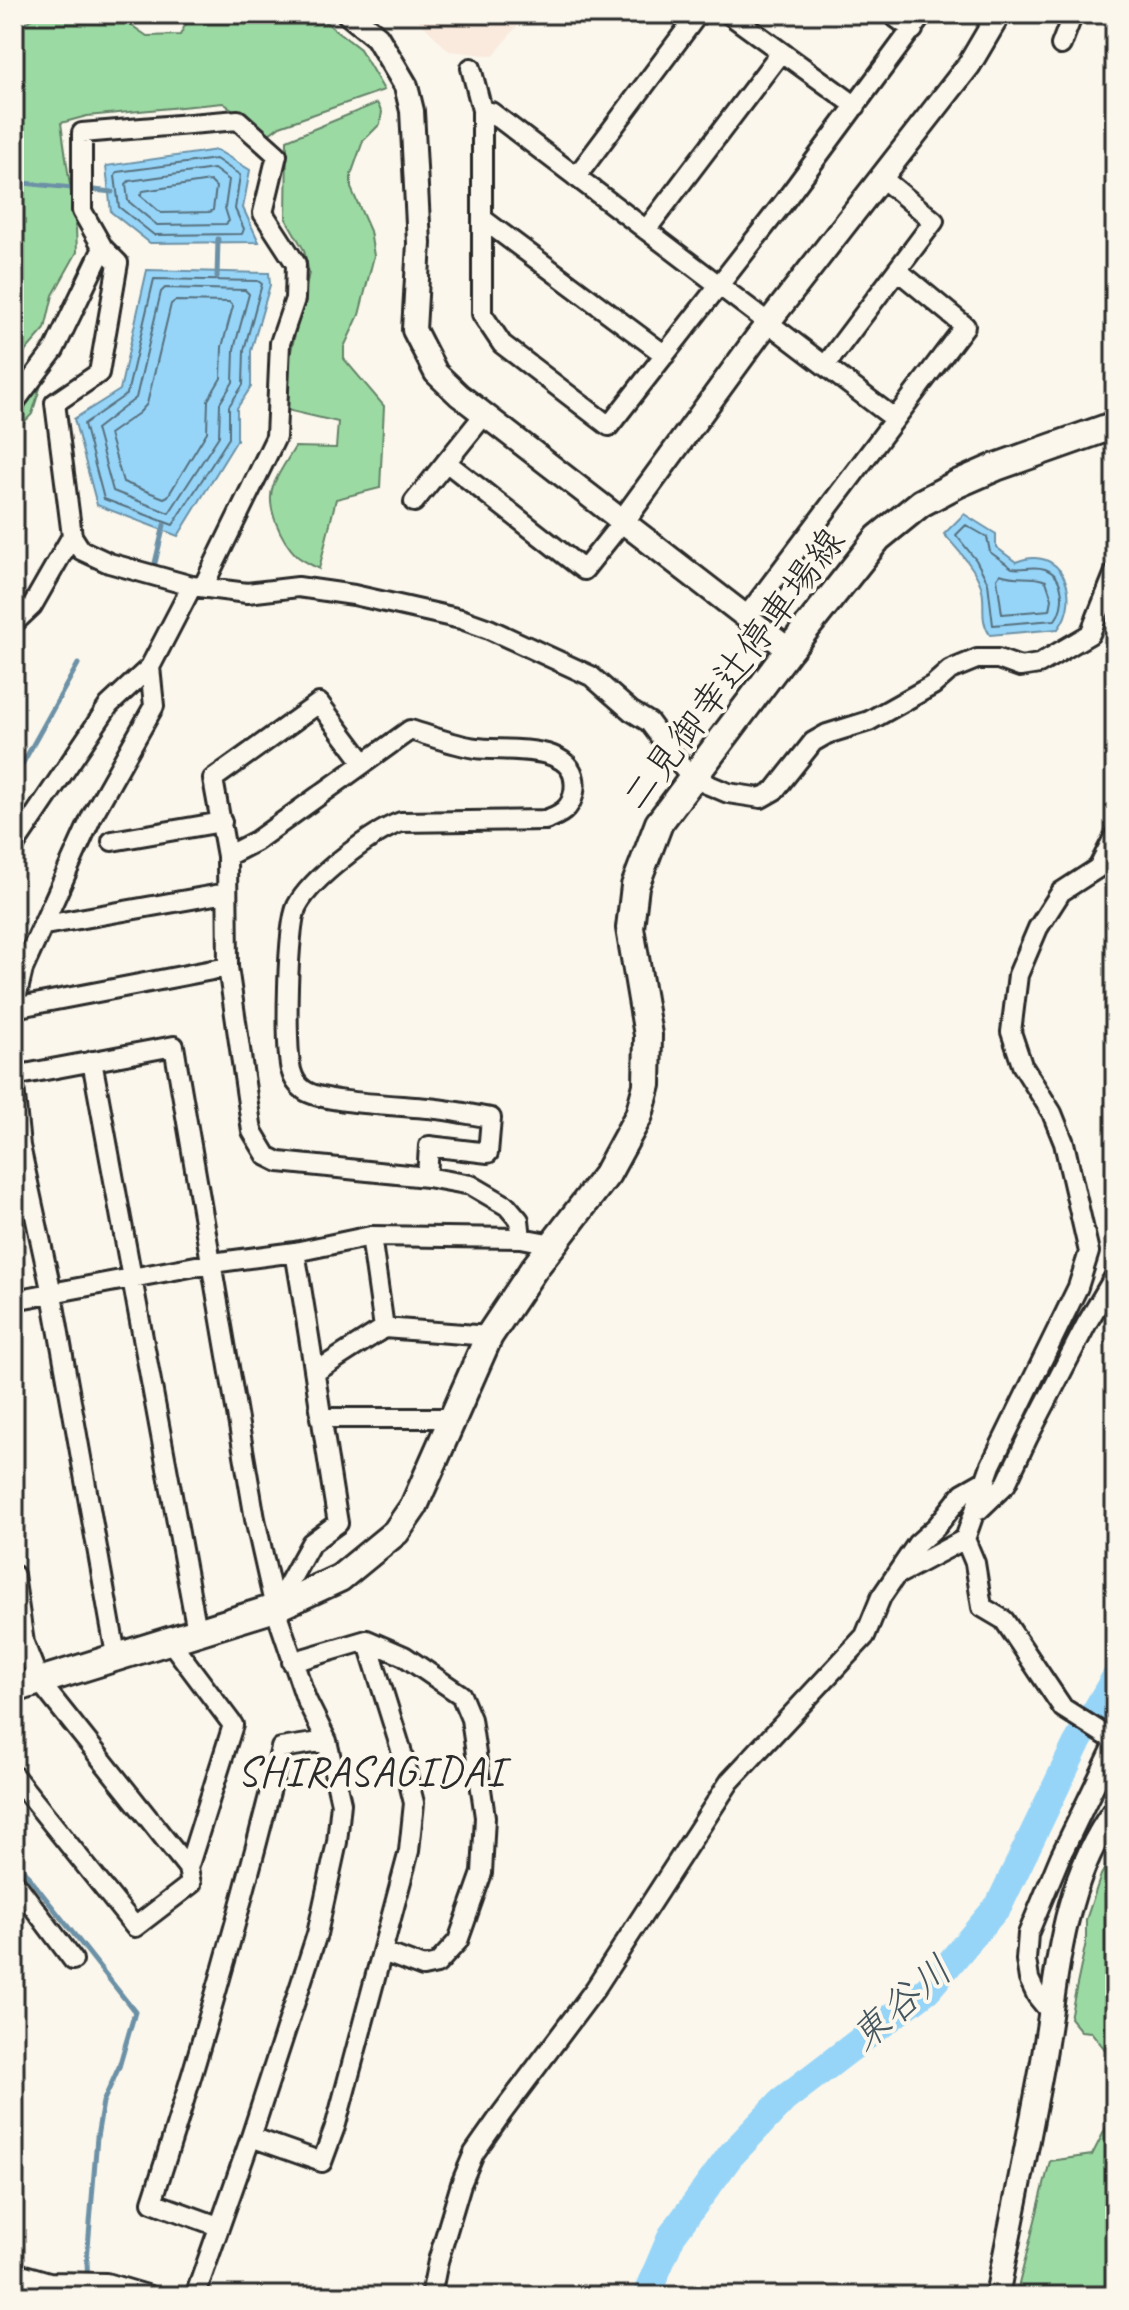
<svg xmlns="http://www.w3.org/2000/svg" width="1129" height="2310" font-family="Caveat,'Klee One',sans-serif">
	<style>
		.built { fill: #faeade }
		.green { fill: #9cdaa3; stroke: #648267; stroke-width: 2 }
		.water { fill: #97d5f8; stroke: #6c91a6; stroke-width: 2 }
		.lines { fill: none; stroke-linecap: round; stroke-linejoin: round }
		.shore { stroke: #566f7d; stroke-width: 2 }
		.stream { stroke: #6c91a6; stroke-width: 5 }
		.river { stroke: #97d5f8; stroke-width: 28 }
		.minor-casing { stroke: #2b2b2b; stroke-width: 24 }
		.tertiary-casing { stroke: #2b2b2b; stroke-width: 28 }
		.secondary-casing { stroke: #2b2b2b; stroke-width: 32 }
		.minor { stroke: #fbf7ec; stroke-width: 18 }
		.tertiary { stroke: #fbf7ec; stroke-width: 22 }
		.secondary { stroke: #fbf7ec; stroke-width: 26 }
		.labels { text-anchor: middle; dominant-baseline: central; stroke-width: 8; stroke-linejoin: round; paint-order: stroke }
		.street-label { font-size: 38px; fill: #2b2b2b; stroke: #fbf7ec }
		.water-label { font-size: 40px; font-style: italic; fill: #46565e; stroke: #fbf7ec }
		.quarter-label { font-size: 42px; letter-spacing: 2px; fill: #2b2b2b; stroke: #fbf7ec }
	</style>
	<rect width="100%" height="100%" fill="#fbf7ec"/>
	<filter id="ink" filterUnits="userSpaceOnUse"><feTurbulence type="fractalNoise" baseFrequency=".0125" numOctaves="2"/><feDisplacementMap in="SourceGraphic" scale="16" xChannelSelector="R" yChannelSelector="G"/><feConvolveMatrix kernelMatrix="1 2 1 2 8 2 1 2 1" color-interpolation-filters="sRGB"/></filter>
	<g filter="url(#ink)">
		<path class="built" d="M 412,14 L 526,14 L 494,56 L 449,51 Z"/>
		<path class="green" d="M 41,14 L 115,14 L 147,36 L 180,35 L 191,14 L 315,14 L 360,49 L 384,90 L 280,126 L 269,134 L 223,103 L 87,116 L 61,123 L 76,228 L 77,252 L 53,295 L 45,329 L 14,364 L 14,29 Z
			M 377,103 L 382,112 L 380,124 L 363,141 L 351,175 L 351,188 L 370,231 L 374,256 L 359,315 L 344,347 L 344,359 L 384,406 L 380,488 L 336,499 L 319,569 C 312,565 303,561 297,556 C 282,541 265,508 273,486 C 278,473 288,459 295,447 L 336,448 L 338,422 L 287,410 L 289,360 L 309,273 L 304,250 L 286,219 L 287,140 Z
			M 45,372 L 32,414 L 14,433 L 14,411 Z
			M 1115,1851 L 1115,2296 L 1016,2296 L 1050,2161 L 1092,2155 L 1109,2122 L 1112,2102 L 1107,2052 L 1091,2032 L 1081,2031 L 1070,2018 L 1086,1942 L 1086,1920 L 1101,1875 Z"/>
		<path class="water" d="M 217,150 L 250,170 L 243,208 L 259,242 L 150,243 L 111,212 L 106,166 Z
			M 147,270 L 269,273 L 270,285 L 251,351 L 251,387 L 237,408 L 237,440 L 178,536 L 97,505 L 74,419 L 120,390 Z
			M 964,514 L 996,534 L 996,547 L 1016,562 C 1061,543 1083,596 1058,629 L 990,635 C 978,617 987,604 981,586 C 974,566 957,549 944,534 Z"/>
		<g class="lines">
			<path class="shore" d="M 216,159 L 240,175 L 235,209 L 244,229 L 242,234 L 154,235 L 119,207 L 115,176 L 117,172 Z
				M 214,169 L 229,180 L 225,208 L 229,221 L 226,224 L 157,225 L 128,201 L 126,184 L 129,181 Z
				M 210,181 L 216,187 L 213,210 L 210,212 L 161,213 L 140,195 L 143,191 Z
				M 154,279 L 258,281 L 262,284 L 244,350 L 243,385 L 229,406 L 229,438 L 173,525 L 104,499 L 84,424 L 127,394 Z
				M 165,288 L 245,290 L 249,294 L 234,349 L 233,382 L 220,403 L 219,436 L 169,513 L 113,491 L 96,429 L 136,398 L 161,292 Z
				M 175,301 L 229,302 L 233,306 L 222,347 L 221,378 L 208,400 L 207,432 L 168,496 L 164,498 L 123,482 L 109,434 L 139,413 L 147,404 L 171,304 Z
				M 966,525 L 987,537 L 990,552 L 1012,568 C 1023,570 1033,565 1045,569 C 1065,576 1066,606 1055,620 L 993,625 L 988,583 L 976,560 L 956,535 Z
				M 1000,574 C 1019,581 1029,574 1046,581 L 1052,599 L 1050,610 L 1002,614 L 997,578 Z"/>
			<path class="stream" d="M 14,182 L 72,188
				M 94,190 L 112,192
				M 217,277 L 218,239
				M 155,563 L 164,525
				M 14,779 L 78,664
				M 14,1858 L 135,2012 L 119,2067 L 103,2102 L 97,2137 L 87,2260 L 88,2296"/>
			<path class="river" d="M 646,2296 L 672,2235 L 730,2156 L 784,2099 L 928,1989 L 999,1905 L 1076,1745 L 1115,1678"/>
			<g class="minor-casing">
				<path id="minor" d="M 729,14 L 856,106
					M 891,14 L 913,30
					M 1061,45 L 1073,14
					M 471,68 L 482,110 L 482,314 L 502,344 L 609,426 L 784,202 L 923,14
					M 491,112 L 895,419
					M 576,177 L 698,14
					M 484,220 L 665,355
					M 646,230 L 781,52
					M 825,366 L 934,221 L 882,178
					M 14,403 L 54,350 L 103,248
					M 446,462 L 584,570 L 623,521
					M 414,502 L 484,415
					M 203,587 L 276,437 L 280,343 L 295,299 L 296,264 L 263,213 L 277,155 L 238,120 L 82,133 L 82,211 L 103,248 L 118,263 L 99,373 L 55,403 L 72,536 L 81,550 L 109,563 L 192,586 L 247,593 L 298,587 L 354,595 L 461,619 L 489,629 L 591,676 L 631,711 L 649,722 L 690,777 L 728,793 L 761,798 L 775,790 L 813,742 L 827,734 L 869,721 L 933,685 L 950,670 L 977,659 L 998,659 L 1020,667 L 1039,664 L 1090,634 L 1115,572
					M 746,617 L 965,326 L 897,270
					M 14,623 L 32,606 L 72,536
					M 364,763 L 319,703 L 213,779 L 227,856 L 228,967 L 252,1131 L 267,1156 L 279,1162 L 427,1177 L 471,1185 L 507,1206 L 519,1220 L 521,1238
					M 1115,835 L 1098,868 L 1061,892 L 1038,928 L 1018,975 L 1011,1032 L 1022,1065 L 1052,1113 L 1064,1143 L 1089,1252 L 1078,1287 L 991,1465 L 965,1539 L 975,1563 L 982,1607 L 1004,1620 L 1063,1708 L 1115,1741
					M 112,841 L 222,822
					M 14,846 L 109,705 L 150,667 L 192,586
					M 227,856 L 256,841 L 410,730 C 431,736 454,745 476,748 C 507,752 582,741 574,792 C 571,809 560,815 545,820 L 401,822 C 372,832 311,879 297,906 C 287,927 285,1045 291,1070 C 293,1078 297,1085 304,1090 C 323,1104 408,1105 437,1109 C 455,1111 473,1115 491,1118 L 488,1153 L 429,1146 L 427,1177
					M 45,925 L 226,893
					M 14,1007 L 23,969 L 92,816 L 154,706 L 150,667
					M 14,1008 L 228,967
					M 92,1061 L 197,1631
					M 14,1076 L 174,1046 L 255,1519 L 275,1608 L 306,1699 L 327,1741 L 341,1803 L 337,1842 L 317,1934 L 251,2137 L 195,2296
					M 14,1086 L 20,1146 L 52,1294 L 116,1655
					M 371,1236 L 384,1328
					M 14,1300 L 212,1263 L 295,1252 L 371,1236 L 521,1238 L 553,1244
					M 317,1371 L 384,1328 L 489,1336
					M 320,1418 L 454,1418
					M 979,1510 L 1006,1484 L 1028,1437 L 1087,1323 L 1115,1276
					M 14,1575 L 24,1643 L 39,1681 L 188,1868 L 233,1725 L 170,1641
					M 897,1575 L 965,1539
					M 275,1608 L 311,1543 L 338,1523 C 323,1433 311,1342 295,1252
					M 292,1662 L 367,1640 L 404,1656 L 461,1695 L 471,1719 L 485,1817 L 482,1873 L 458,1941 L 437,1964 L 423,1967 L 383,1952
					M 14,1776 L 135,1927 L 191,1884 L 188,1868
					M 14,1881 L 73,1960
					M 1050,2012 L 1037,1996 L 1029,1979 L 1026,1960 L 1028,1934 L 1060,1857 L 1115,1743
					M 251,2137 L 322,2162 L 336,2124 L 409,1851 L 414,1803 L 400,1746 L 367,1640
					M 218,2226 L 152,2202 C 201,2052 243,1901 281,1748 L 327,1741
					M 14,2272 L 49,2282 L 106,2283 L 150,2296
					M 431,2296 L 438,2261 L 461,2184 L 474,2153 L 502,2113 L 595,1989 L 730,1781 L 865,1636 L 881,1597 L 917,1544 L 937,1526 L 963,1493 L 986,1480"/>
			</g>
			<g class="tertiary-casing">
				<path id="tertiary" d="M 349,14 L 377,37 L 406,86 L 412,111 L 419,243 L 414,330 L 436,373 L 459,395 L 789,650
					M 623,521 L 757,337 L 969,65 L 999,14
					M 997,2296 C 1012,2218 1029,2139 1043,2061 C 1058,1973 1061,1884 1115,1810"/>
			</g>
			<g class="secondary-casing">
				<path id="secondary" d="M 14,1689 L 275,1608 L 340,1578 L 396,1532 L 414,1506 L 489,1336 L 533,1270 L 607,1174 L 639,1115 L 647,1085 L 648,1035 L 630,928 L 635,886 L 659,823 L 789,650 L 878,538 L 921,503 L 957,484 L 996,467 L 1115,425"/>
			</g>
			<use href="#minor" class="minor"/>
			<use href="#tertiary" class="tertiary"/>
			<use href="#secondary" class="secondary"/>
		</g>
	</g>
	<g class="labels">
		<g class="street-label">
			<text transform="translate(733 669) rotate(-53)">二見御幸辻停車場線</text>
		</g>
		<g class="water-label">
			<text transform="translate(901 2003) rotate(-41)">東谷川</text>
		</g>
		<g class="quarter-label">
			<text x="371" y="1771">SHIRASAGIDAI</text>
		</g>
	</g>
	<rect width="1129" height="2310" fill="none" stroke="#fbf7ec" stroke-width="48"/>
	<rect x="24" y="24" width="1081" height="2262" fill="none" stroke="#2b2b2b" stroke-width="3" filter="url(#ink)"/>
</svg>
